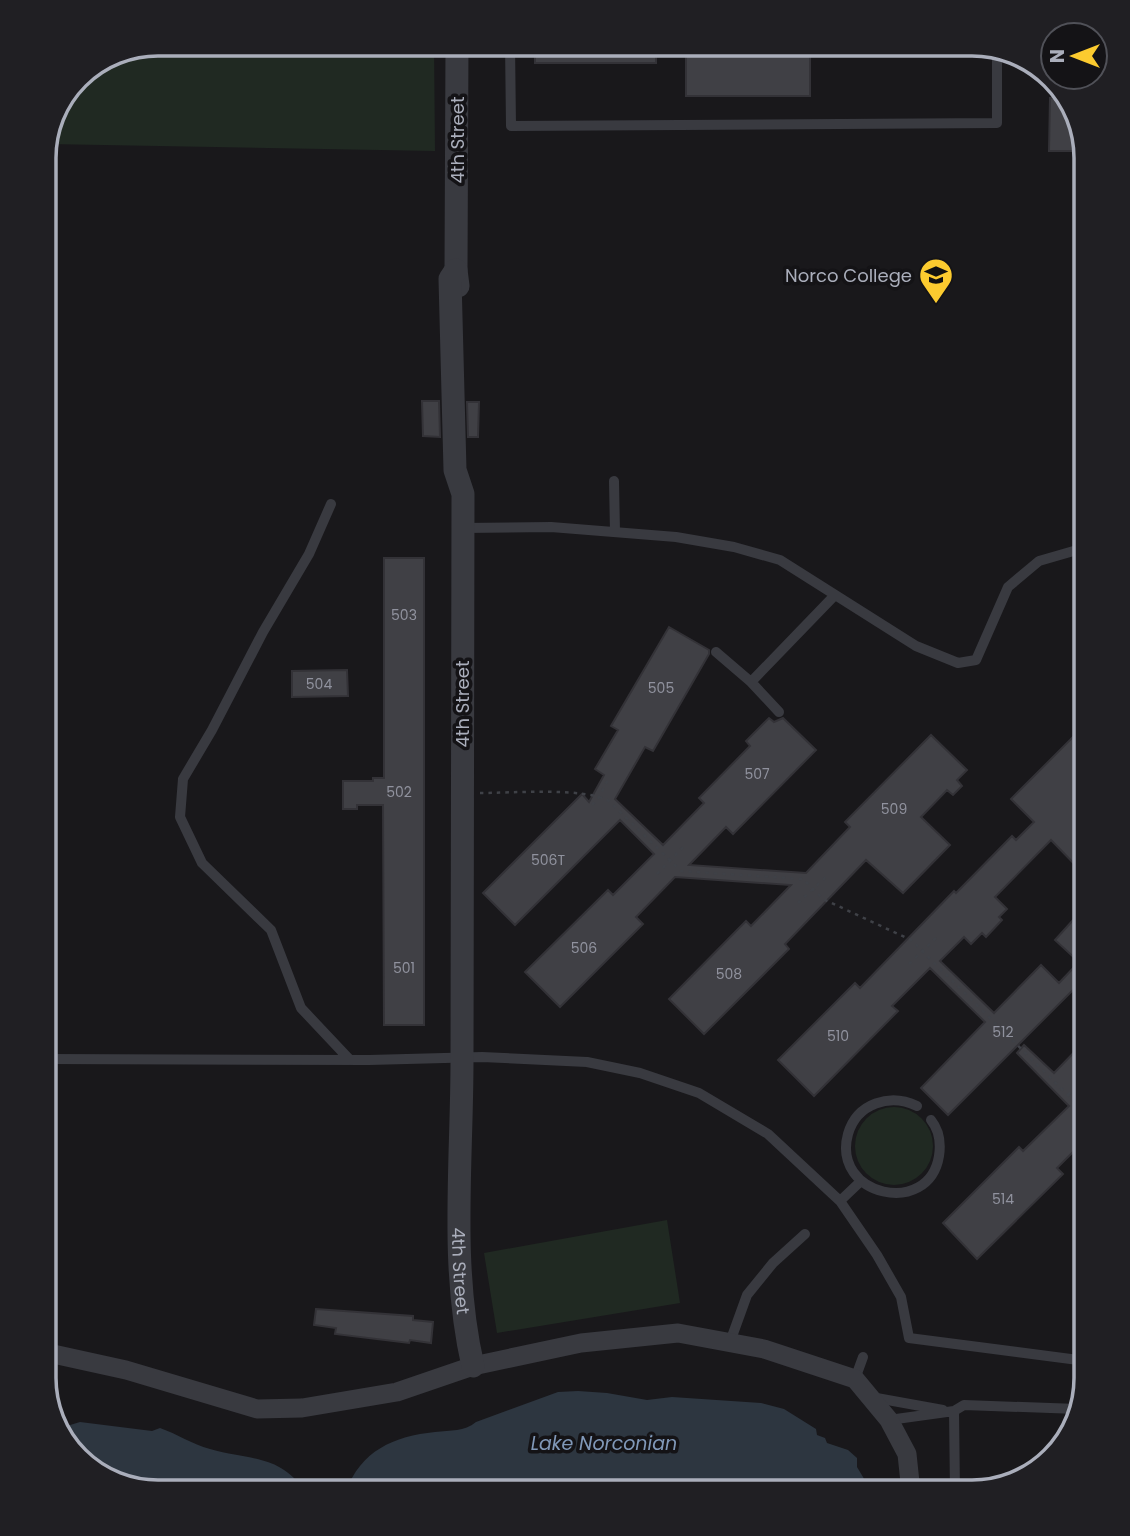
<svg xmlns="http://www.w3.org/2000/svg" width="1130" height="1536" font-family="Poppins,sans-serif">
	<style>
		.green { fill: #202922 }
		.water { fill: #2d3640 }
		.building { fill: #404045; stroke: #333237; stroke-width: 2 }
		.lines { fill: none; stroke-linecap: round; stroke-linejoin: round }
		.path { stroke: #3f4147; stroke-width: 2.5; stroke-dasharray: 3.5 5; stroke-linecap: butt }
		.service { stroke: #393a40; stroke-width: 10 }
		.minor { stroke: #393a40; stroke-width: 19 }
		.tertiary { stroke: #393a40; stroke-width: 23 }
		.labels { text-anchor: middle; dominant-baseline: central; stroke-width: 7; stroke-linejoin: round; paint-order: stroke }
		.number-label { font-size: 14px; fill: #90929e }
		.street-label { font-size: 18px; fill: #aaaebb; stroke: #141316 }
		.poi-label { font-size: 18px; fill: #aaaebb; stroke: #141316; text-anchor: end }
		.water-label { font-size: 19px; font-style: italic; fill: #8098b8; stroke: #141316 }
		.rim { fill: none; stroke: #aaaebb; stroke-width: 3.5 }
	</style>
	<rect width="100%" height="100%" fill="#19181b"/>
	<path class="green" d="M 158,44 L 434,44 L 435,151 L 47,144 L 82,72 Z
		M855 1146a39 39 0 1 1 78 0a39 39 0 1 1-78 0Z
		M 667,1220 L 680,1303 L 497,1333 L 484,1253 Z"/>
	<path class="water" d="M 578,1391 L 607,1393 L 647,1400 L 672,1397 L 761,1403 L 784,1409 L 816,1429 L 817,1435 L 825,1438 L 827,1443 L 848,1450 L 857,1458 L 857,1467 L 872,1492 L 346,1492 C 360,1451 394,1436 435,1432 C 451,1430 464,1432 476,1422 L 558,1392 Z
		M 80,1422 L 152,1431 L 160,1428 C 177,1434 192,1444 210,1449 C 251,1461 278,1453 306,1492 L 151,1492 L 100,1477 L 59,1436 L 57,1429 Z"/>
	<path class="building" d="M 535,44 L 656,44 L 656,63 L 535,63 Z
		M 686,44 L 810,44 L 810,96 L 686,96 Z
		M 1050,98 L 1068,98 L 1071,100 L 1084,151 L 1049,151 Z
		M 422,401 L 439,401 L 440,437 L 423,436 Z
		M 467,402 L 479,402 L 478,437 L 468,437 Z
		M 384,558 L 424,558 L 424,1025 L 384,1025 L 383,805 L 357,805 L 357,809 L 343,809 L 343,781 L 373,781 L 373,778 L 384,778 Z
		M 669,627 L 709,650 L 709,654 L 653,751 L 645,747 L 615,799 L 663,845 L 704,803 L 699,798 L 750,746 L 746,741 L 769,718 L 774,722 L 783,718 L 816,750 L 733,834 L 726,827 L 689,865 L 806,873 L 850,827 L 845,822 L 931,735 L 967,770 L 957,780 L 962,786 L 953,795 L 947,790 L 921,817 L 950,845 L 903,893 L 866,860 L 785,944 L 789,949 L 704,1034 L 669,999 L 746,921 L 751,926 L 791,885 L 675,877 L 636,917 L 643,924 L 560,1007 L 525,972 L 608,890 L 613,895 L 654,854 L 620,820 L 515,925 L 483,893 L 582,794 L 589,802 L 604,775 L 595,769 L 618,730 L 611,726 Z
		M 347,670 L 348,696 L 292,697 L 292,671 Z
		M 1086,724 L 1086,876 L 1051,840 L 995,897 L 1007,909 L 999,917 L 1002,920 L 986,937 L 982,933 L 971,944 L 964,937 L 940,961 L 994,1013 L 1041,965 L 1059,983 L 1079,962 L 1055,940 L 1074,919 L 1086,931 L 1086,977 L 948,1115 L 921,1088 L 985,1022 L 930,968 L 892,1006 L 898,1011 L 814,1096 L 778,1060 L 855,983 L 860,988 L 954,891 L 956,893 L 1012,836 L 1016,840 L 1034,822 L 1011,799 Z
		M 1086,1040 L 1086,1139 L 1057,1168 L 1063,1174 L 977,1259 L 943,1223 L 1019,1147 L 1023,1151 L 1069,1106 L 1017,1053 L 1024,1045 L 1054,1073 Z
		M 316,1309 L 413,1316 L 413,1320 L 433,1322 L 431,1343 L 410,1340 L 409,1343 L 335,1334 L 336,1328 L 314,1325 Z"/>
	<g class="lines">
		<path class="path" d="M 480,793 C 511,793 585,787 609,801 L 681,871 L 803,879 L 823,899 L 911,940 L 1086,1113
			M 592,805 L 600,796 L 609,777
			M 657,874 L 684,846
			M 798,903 L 828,875
			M 909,964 L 937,937
			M 1068,1095 L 1086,1076
			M 1072,1128 L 1086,1114"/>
		<path class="service" d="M 510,44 L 511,126 L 997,123 L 997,49
			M 614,481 L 615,532
			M 331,504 L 309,554 L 263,632 L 212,730 L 183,779 L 180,817 L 202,863 L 271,930 L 301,1008 L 350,1060
			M 463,528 L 551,527 L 676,537 L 734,547 L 780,560 L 916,646 L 958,663 L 976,660 L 1008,587 L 1039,561 L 1077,550 L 1086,551
			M 716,652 L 751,682
			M 779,712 L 751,682 L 835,595
			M 44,1059 L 369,1060 L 482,1057 L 587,1062 L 640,1073 L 699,1093 L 768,1134 L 840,1201 L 861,1181
			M 917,1106 C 890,1093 857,1103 848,1134 C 831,1196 929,1218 939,1156 C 941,1143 939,1130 931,1120
			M 840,1201 L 877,1255 L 901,1297 L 909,1338 L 1086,1361
			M 730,1342 L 747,1295 L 773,1263 L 805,1234
			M 855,1379 L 863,1357
			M 871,1397 L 943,1410
			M 954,1411 L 955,1492
			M 889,1420 L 954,1411 L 964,1405 L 1078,1409"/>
		<path class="minor" d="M 44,1352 L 126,1370 L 257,1409 L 302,1408 L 397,1392 L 473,1366 L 581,1343 L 678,1333 L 764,1349 L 855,1379 L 889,1420 L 907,1454 L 911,1492"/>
		<g class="tertiary">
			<path d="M 457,44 L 456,270 L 458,286"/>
			<path id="s1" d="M 456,270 L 450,279 L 455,470 L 463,494 C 463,683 462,872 462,1061 C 462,1162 450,1267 473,1366"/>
		</g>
	</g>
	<defs>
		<g id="university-pin" transform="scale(1.75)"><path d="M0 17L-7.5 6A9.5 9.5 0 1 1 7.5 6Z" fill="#fccb2f" stroke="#141316"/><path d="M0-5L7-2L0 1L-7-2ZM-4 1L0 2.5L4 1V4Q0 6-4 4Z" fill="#111"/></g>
	</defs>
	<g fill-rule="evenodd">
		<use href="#university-pin" x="936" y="275"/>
	</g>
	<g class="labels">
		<g class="number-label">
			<text x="404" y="615">503</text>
			<text x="319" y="684">504</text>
			<text x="661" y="688">505</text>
			<text x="757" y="774">507</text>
			<text x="399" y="792">502</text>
			<text x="894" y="809">509</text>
			<text x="548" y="860">506T</text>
			<text x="584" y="948">506</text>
			<text x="404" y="968">501</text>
			<text x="729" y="974">508</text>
			<text x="1003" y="1032">512</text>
			<text x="838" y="1036">510</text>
			<text x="1003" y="1199">514</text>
		</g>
		<g class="street-label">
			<text transform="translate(457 140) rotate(-90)">4th Street</text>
			<text transform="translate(462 704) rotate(-90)">4th Street</text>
			<text stroke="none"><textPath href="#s1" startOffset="1004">4th Street</textPath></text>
		</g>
		<g class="poi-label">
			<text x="912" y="275">Norco College</text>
		</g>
		<g class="water-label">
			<text x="604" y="1443">Lake Norconian</text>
		</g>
	</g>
	<path d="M0 0H1130V1536H0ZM158 56H972A102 102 0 0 1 1074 158V1378A102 102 0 0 1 972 1480H158A102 102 0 0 1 56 1378V158A102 102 0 0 1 158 56Z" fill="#201f23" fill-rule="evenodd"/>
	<path class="rim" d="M158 56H972A102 102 0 0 1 1074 158V1378A102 102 0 0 1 972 1480H158A102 102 0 0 1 56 1378V158A102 102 0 0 1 158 56Z"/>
	<g transform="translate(1074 56) rotate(270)"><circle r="33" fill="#141316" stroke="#505158" stroke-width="2"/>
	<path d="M0-5L12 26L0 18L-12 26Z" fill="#fccb2f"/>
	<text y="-10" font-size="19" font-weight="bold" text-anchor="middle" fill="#aaaebb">N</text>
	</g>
</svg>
